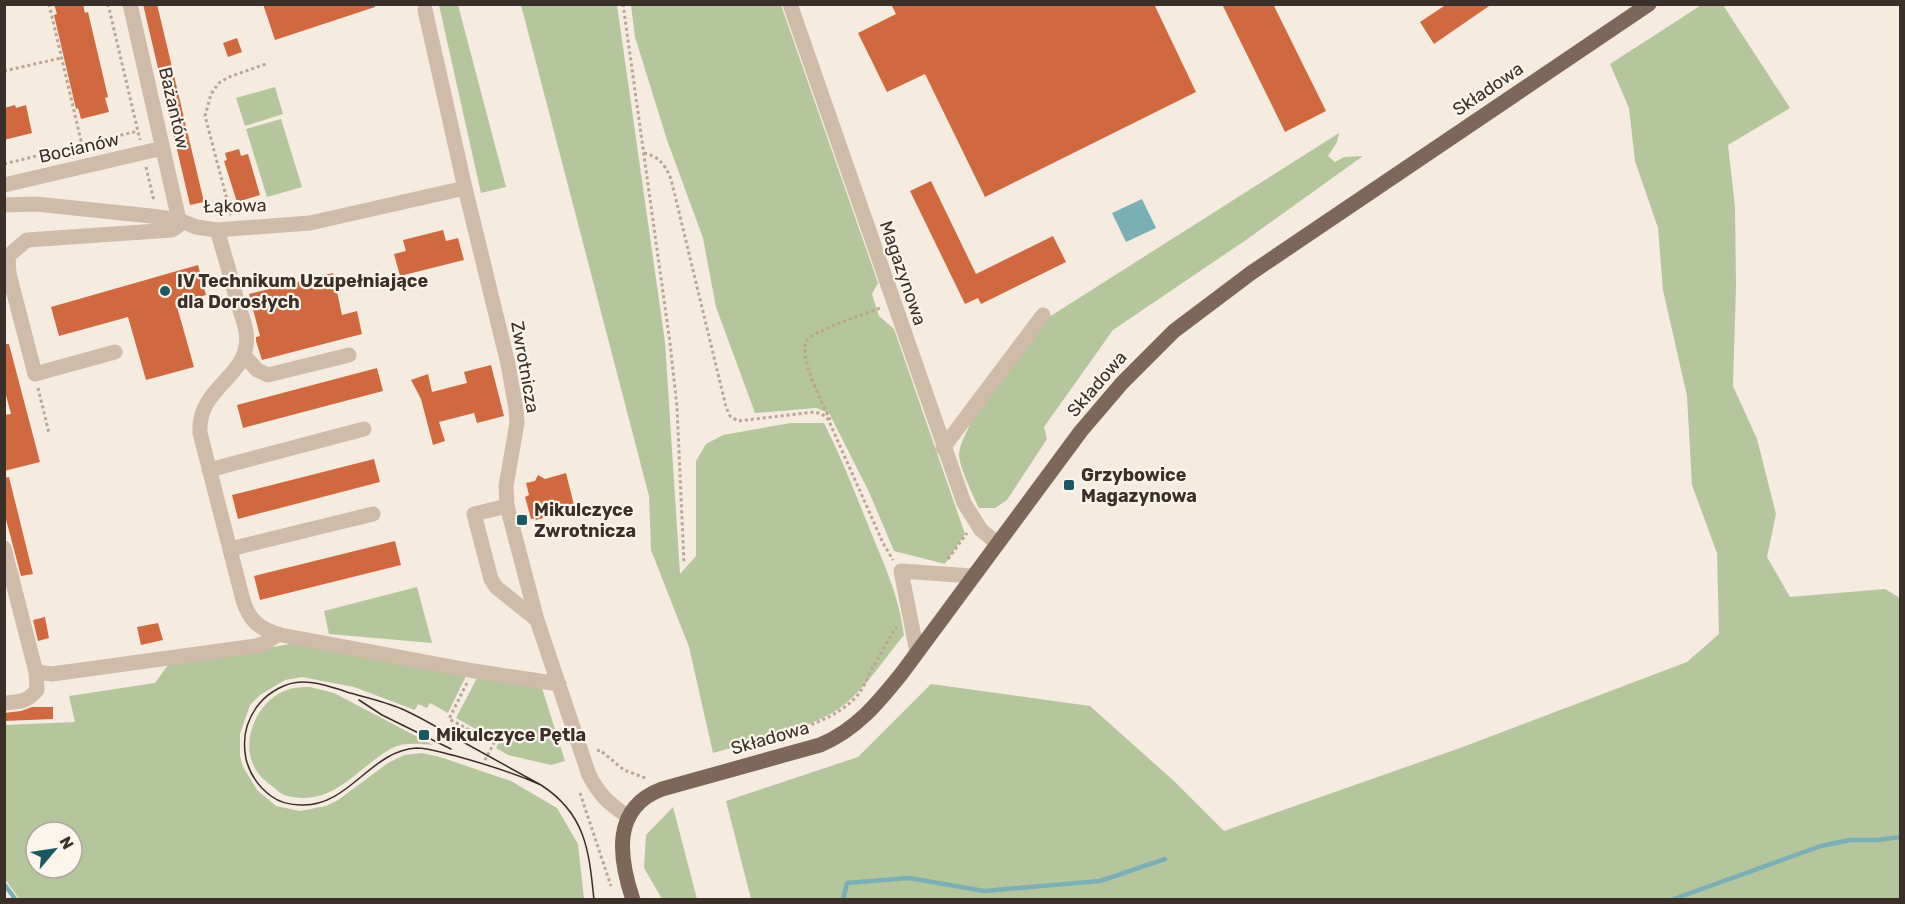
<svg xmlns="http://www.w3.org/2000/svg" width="1905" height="904" font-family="Rubik,sans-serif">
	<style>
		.green { fill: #b6c69c; fill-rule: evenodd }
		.water { fill: #7ab0b5 }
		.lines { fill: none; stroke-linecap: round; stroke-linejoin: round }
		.stream { stroke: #7ab0b5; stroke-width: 4.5 }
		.building { fill: #d16940 }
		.path { stroke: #bba592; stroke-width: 3; stroke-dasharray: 3 3; stroke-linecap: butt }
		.minor { stroke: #cfbba8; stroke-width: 15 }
		.major { stroke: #7e6759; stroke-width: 15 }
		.tram { stroke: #3b2f29; stroke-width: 1.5 }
		.poi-dot { fill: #1a5961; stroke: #fcf5eb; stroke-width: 2 }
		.labels { text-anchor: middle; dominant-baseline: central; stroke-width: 4.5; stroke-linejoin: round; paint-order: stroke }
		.street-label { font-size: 18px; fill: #3b2f29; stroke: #fcf5eb }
		.poi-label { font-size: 18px; font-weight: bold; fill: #3b2f29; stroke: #fcf5eb; text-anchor: start }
	</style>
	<rect width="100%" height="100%" fill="#f5ebde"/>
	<path class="green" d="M 1703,4 L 1723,5 L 1790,108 L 1728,145 L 1735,207 L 1736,286 L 1733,386 L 1757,439 L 1776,514 L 1767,557 L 1790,597 L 1885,589 L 1900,598 L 1900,899 L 751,899 L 726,801 L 858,757 L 931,684 L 1090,706 L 1175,782 L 1224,831 L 1460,748 L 1687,662 L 1719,634 L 1717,553 L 1692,485 L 1687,396 L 1663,290 L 1658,228 L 1635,161 L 1629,108 L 1610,64 Z
		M 439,5 L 458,5 L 506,187 L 481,193 Z
		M 521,5 L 617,5 L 665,342 L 680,574 L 696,556 L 696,461 L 706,444 L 723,435 L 791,423 L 824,423 C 841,457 854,490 868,525 C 884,565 898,592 904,635 C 884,659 860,697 832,713 C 796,733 753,742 713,753 L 689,647 L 651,550 L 649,496 Z
		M 631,5 L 781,5 L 878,283 L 872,294 L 879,316 L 894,329 L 965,534 L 945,564 L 894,551 L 869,492 L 829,413 L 816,408 L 755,413 L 716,307 L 703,238 L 667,140 L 635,37 Z
		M 275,87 L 283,114 L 245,126 L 236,98 Z
		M 281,119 L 302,187 L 267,197 L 246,129 Z
		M 1339,133 L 1337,142 L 1328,156 L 1335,162 L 1344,157 L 1363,156 L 1246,240 L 1113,330 L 1044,427 L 1047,439 L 1007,500 L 995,508 L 979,508 C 974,498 959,466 959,455 C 959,445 967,432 970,424 L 1049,317 Z
		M 417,587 L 432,643 L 329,634 L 324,611 Z
		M 296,643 L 467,674 L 448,713 L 430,703 L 427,708 L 418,704 L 415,710 L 354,687 L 302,677 L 285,680 L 260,695 L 250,705 L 240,734 L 240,756 L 243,767 L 257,790 L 276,806 L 300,811 L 326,806 L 338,800 L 388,763 L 404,755 L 422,753 L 440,757 L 511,781 L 557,808 L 578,844 L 584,899 L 20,900 L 5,879 L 5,725 L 75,722 L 69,696 L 155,683 L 168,665 ZM 36,832 L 72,832 L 72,868 L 36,868 Z
		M 477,678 L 542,688 L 565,761 L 551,765 L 508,755 L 496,748 L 499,742 L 456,718 Z
		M 310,687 L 334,693 L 433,745 C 420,744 405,742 392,748 C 356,768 335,807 287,796 C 282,795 277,790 272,786 C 263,779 256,773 252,762 C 242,735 260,699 287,690 C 294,687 302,687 310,687 Z
		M 673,807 L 697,899 L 662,899 L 644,868 L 646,835 Z"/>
	<path class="water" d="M 1142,199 L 1156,228 L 1126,242 L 1112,213 Z"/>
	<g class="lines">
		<path class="stream" d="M 4,884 L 16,900
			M 843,900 L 847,883 L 909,878 L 984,891 L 1100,881 L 1165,859
			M 1671,900 L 1821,846 L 1850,840 L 1877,840 L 1900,837"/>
	</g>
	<path class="building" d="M 54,4 L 83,4 L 85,13 L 88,12 L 108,97 L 105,98 L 109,112 L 81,119 L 78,108 L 76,109 L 54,15 L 57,14 Z
		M 143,4 L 157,4 L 204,202 L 190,205 Z
		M 263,4 L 375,4 L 375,7 L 275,40 Z
		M 891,4 L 1154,4 L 1196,92 L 985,197 L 925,74 L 887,92 L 858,33 L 896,14 Z
		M 1222,4 L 1273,4 L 1326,111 L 1285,132 Z
		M 1447,4 L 1492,4 L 1434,44 L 1420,22 Z
		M 237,38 L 242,52 L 228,57 L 223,43 Z
		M 15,105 L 16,108 L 26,105 L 32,133 L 4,140 L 4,108 Z
		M 239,149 L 241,156 L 248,154 L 260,195 L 237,202 L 224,161 L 227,160 L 225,153 Z
		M 931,181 L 976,274 L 1053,236 L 1066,262 L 981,304 L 978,298 L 965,304 L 910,191 Z
		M 443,230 L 446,241 L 458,238 L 464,260 L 400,276 L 394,254 L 406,251 L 403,240 Z
		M 198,265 L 206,295 L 176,303 L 194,367 L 146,380 L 128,317 L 59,336 L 51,307 Z
		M 333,273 L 342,315 L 357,311 L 362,334 L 262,360 L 256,341 L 256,337 L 260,336 L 249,294 Z
		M 4,344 L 9,344 L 40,462 L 4,471 L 4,415 L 11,414 L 4,388 Z
		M 491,365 L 504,416 L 477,423 L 474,413 L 439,422 L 445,441 L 433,445 L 421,399 L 411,380 L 428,374 L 432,392 L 467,383 L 464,372 Z
		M 377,368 L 383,391 L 243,428 L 237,405 Z
		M 374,459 L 380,482 L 238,519 L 232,495 Z
		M 566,473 L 575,509 L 536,520 L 535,518 L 531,519 L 525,497 L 529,495 L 526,483 L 535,481 L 538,475 L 545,479 Z
		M 9,477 L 33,574 L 21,576 L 4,512 L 4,478 Z
		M 395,541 L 401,565 L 260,600 L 254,576 Z
		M 45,617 L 49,638 L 38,641 L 33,620 Z
		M 158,623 L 163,640 L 141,645 L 137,627 Z
		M 32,707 L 53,707 L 53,719 L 4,721 L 4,713 L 21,711 Z"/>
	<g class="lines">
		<path class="path" d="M 49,4 L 82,145
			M 108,4 L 140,140
			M 623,4 L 670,343 L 677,407 L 684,563
			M 4,71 L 61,58
			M 644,153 C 660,157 665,165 671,179 L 726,407 L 730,416 L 738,421 L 814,412 L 822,414 L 828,419 L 883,543 L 893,560
			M 4,164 L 138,131
			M 146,167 L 154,201
			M 231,215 L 205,116 L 211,94 L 219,83 L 229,77 L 266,64
			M 38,388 L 49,433
			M 830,420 C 823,403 797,356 807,340 C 813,331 867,313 880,308
			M 948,559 L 967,533
			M 467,683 L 449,719 L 494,743 L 485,760
			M 761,744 C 794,728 831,724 857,696 C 863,689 867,679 871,671 C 879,656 887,641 897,627
			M 597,751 L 600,750 L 624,770 L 648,779
			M 580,793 L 611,886"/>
		<path class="minor" d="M 790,4 L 964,503 L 981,530 L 997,543
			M 425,10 L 465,188 L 508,364 L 516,409 L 517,423 L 506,486 L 507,506 L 537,620 L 589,775 C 600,796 609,804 629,817
			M 4,185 L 163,148
			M 4,205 L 36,204 L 151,216 L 179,220 L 196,227 L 217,230 L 310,223 L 465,188
			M 217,230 C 224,253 231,277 237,301 C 241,315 249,331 246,346 C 241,379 197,391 200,433 L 243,600 C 249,621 261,630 281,635 L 474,671 L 559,684
			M 115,352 L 35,374 L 9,274 L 8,256 L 27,240 L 172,230 L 178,226 L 179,220 L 130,4
			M 244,355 L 257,370 L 268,375 L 349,355
			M 943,448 L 1043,315
			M 209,470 L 364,429
			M 507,506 L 474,514 L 491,579 L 496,587 L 537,620
			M 4,548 L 36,672 L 37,690 C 27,702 20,702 4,703
			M 230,549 L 373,514
			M 917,652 L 901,571 L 972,576
			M 36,672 L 52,674 L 256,646 L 265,643 L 278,634"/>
		<path class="major" d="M 633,900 C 619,858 611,808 662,789 L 820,745 C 856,730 878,703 902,673 L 1081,431 L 1122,383 L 1174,331 L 1251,273 L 1649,4"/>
		<path class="tram" d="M 359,700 L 382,715 L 451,749
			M 541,785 C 514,773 485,764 456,756 C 443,753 429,748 416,748 C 370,751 349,807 301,805 C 290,805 279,802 271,796 C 259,787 250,775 246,759 C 242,739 246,720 259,704 C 269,692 286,682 302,682 C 318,682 335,688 350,693 C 368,698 386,702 402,709 C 420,717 437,727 454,737 C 483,753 512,769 541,785 C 586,814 589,851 594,900"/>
	</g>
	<g class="poi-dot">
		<circle cx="165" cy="291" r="6"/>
		<rect x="1063" y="479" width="12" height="12" rx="3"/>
		<rect x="516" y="514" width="12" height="12" rx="3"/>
		<rect x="418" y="729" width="12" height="12" rx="3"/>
	</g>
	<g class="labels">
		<g class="street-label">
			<text transform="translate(1488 89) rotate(-34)">Składowa</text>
			<text transform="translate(174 108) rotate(77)">Bażantów</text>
			<text transform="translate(79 148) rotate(-13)">Bocianów</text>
			<text transform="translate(235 206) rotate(-1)">Łąkowa</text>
			<text transform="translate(903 273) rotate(71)">Magazynowa</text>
			<text transform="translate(525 367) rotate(80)">Zwrotnicza</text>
			<text transform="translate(1097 384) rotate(-49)">Składowa</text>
			<text transform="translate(770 738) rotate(-16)">Składowa</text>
		</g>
		<g class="poi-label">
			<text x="177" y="281">IV Technikum Uzupełniające<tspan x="177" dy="21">dla Dorosłych</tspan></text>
			<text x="1081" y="475">Grzybowice<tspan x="1081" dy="21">Magazynowa</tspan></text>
			<text x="534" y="510">Mikulczyce<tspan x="534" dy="21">Zwrotnicza</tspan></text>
			<text x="436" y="735">Mikulczyce Pętla</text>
		</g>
	</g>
	<rect width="1905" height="904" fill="none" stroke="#3b2f29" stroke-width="12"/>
	<g transform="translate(54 850) rotate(61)"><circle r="28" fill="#fcf5eb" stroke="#afa69d" stroke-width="1.5"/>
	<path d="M0-4.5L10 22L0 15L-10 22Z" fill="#1a5961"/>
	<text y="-9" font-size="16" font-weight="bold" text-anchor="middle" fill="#3b2f29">N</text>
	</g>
</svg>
